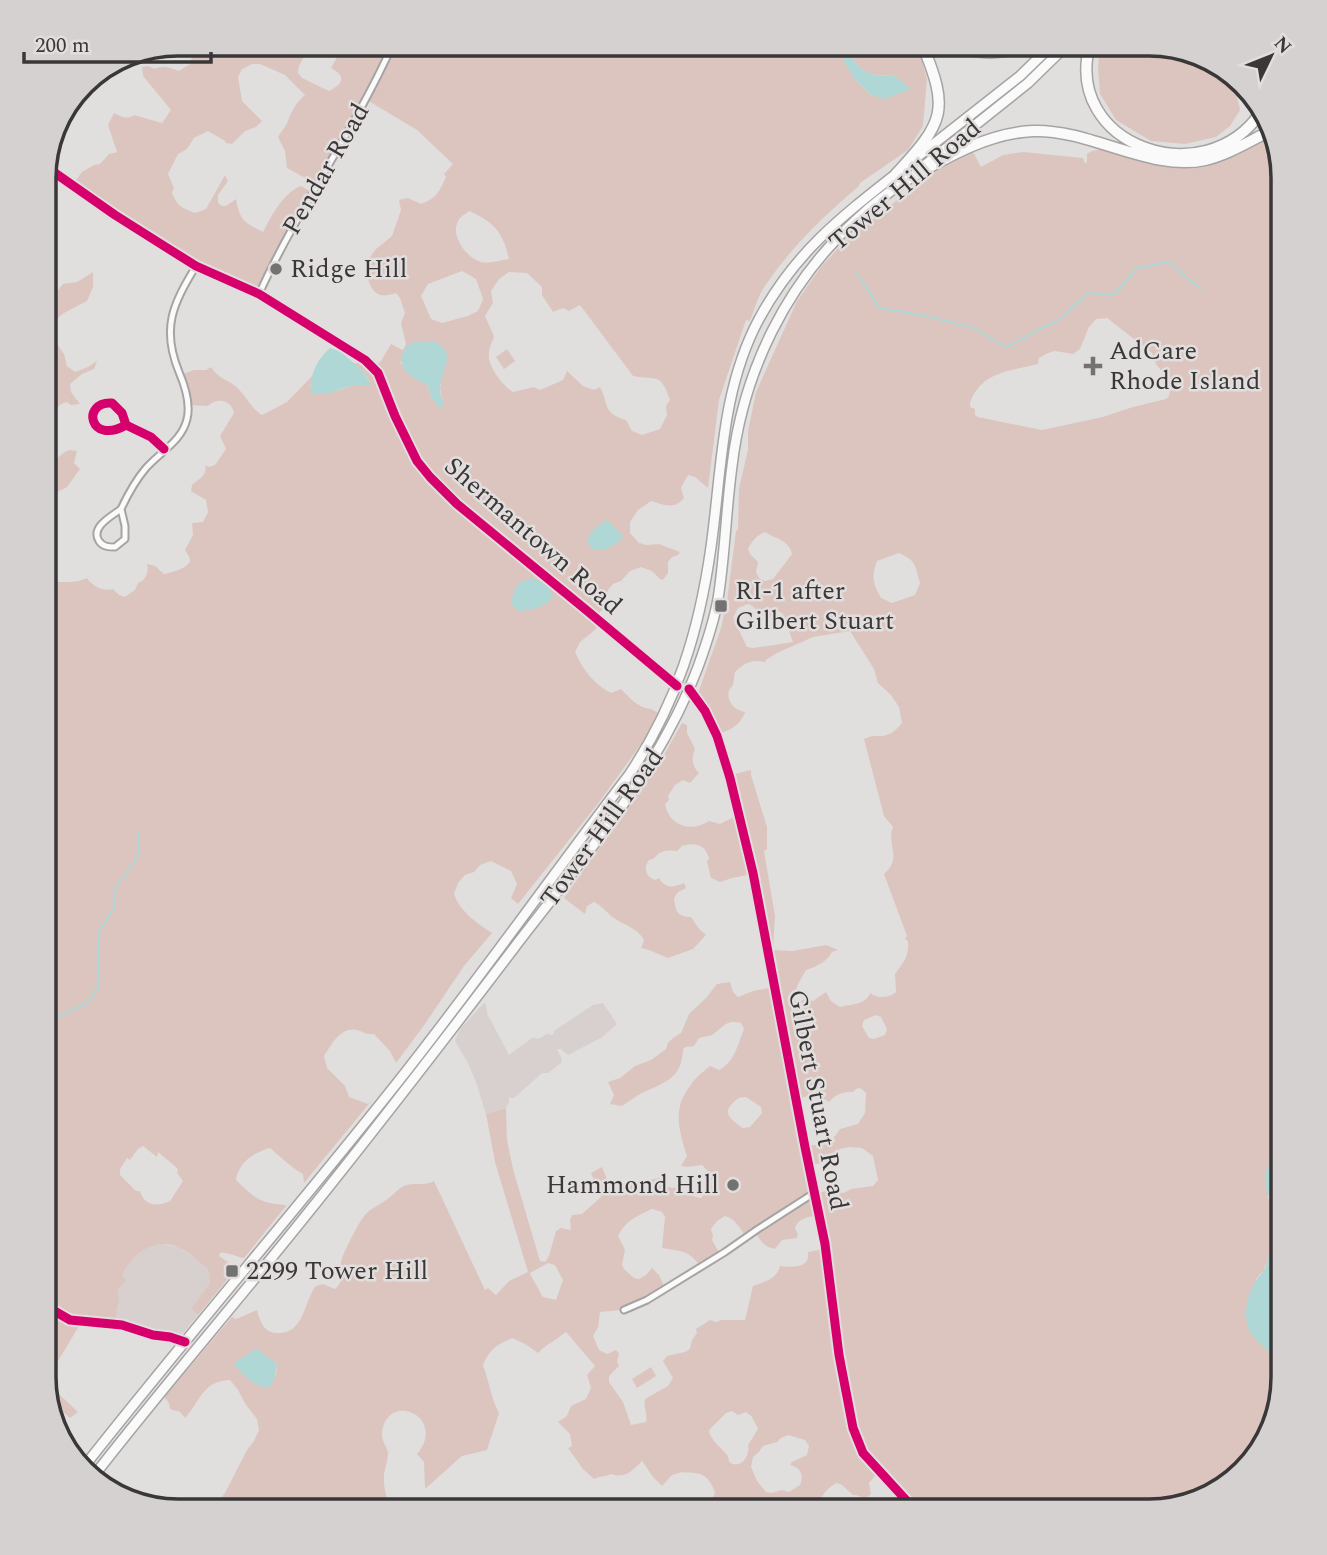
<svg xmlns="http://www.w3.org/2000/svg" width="1327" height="1555" font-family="Spectral,serif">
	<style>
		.built { fill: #d7d0ce }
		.green { fill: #dcc5bf; fill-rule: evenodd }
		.water { fill: #afd7d6 }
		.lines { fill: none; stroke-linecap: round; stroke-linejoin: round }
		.stream { stroke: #afd7d6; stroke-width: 2 }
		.minor-casing { stroke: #a5a4a3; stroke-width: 9 }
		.tertiary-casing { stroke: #a5a4a3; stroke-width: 10 }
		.trunk-casing { stroke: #a5a4a3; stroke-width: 12 }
		.motorway-casing { stroke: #a5a4a3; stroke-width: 13 }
		.minor { stroke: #fafafa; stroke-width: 5 }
		.tertiary { stroke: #fafafa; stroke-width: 6 }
		.trunk { stroke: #fafafa; stroke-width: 9 }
		.motorway { stroke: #fafafa; stroke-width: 10 }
		.cycleway-casing { stroke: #e2dedd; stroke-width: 13 }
		.cycleway { stroke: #d6006c; stroke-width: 9 }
		.poi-dot { fill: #747271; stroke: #e2dedd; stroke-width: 2.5 }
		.labels { text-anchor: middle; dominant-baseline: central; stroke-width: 5; stroke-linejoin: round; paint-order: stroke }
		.street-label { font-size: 26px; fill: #393737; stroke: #e2dedd }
		.poi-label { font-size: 26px; fill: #393737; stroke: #e2dedd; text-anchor: start }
		.rim { fill: none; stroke: #393737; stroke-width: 3.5 }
	</style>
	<rect width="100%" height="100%" fill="#e1dfde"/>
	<path class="built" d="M 484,1003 L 486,1004 L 487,1013 L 509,1055 L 533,1037 L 538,1039 L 547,1034 L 553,1035 L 554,1031 L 593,1005 L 603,1003 L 617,1024 L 601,1038 L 568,1055 L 561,1049 L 557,1049 L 562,1059 L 561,1063 L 548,1073 L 542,1073 L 514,1098 L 509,1098 L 509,1103 L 506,1108 L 486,1114 L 476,1082 L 468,1063 L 455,1041 L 460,1029 Z
		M 158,1243 L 179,1247 L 207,1268 L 209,1272 L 211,1283 L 191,1309 L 198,1315 L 178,1339 L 157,1336 L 116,1323 L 117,1307 L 120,1302 L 116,1290 L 123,1270 L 131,1260 L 143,1250 Z"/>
	<path class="green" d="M 188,44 L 312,44 C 307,54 298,62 298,73 L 302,78 L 329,91 C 344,84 346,76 331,68 L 341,50 L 337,44 L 839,44 L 853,77 L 871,95 L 894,75 C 868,78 855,70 846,44 L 917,44 L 927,79 L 923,126 L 908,150 L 860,183 L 859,186 C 824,216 791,247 765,286 C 758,296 754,310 750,321 L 746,320 L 719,400 L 708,488 L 695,477 L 688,475 L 681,488 L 684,498 C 675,510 663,505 651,501 L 638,510 L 630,522 L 630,533 L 639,543 L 647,545 L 659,544 L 680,552 L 678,555 L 672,557 L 668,562 L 668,573 L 663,580 L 660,579 L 652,571 L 641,567 L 630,571 L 621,581 L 613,584 L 608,590 L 604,599 L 606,605 L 597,616 L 601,622 L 595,630 L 580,642 L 575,652 C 582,669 595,685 611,693 L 621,689 C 630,698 638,708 651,709 L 662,715 L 600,801 L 518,904 L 511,898 L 517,884 L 511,871 L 491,861 L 480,865 L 474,872 L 465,875 L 458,883 L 454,894 C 460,912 477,923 492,933 L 464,966 L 425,1024 L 396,1063 L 390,1051 L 374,1034 C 366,1035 364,1032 357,1030 C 341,1026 331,1045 324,1056 L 327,1068 L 345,1086 L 349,1097 L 368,1104 L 373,1099 L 304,1183 L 303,1174 C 290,1167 281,1157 270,1148 C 253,1153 239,1162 236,1180 C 253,1197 261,1204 285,1205 L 286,1206 L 244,1258 C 235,1257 229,1252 220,1253 L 219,1256 L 235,1267 L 235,1270 L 198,1315 L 191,1309 L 210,1283 L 209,1272 L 207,1268 C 198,1262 190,1253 180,1248 C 157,1236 132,1253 122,1275 L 126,1281 L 117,1290 L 120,1302 L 117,1307 L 116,1323 L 82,1321 L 52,1371 L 47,1383 L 78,1412 L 70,1418 L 52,1403 L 44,1378 L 44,585 C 58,579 74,585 87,578 C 92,586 103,592 113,589 L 119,595 L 125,597 L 135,590 L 138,583 C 146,580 149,572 147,564 L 155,566 L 164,574 C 171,573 188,568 190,561 C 190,557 187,553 185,550 L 193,535 L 192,523 L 203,522 L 208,512 L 206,500 L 191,491 L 192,485 C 199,479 208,475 205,465 L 209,467 L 215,465 L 226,449 L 220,436 L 234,413 C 231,400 217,397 208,406 L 189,405 L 181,375 L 194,370 L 206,370 L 211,367 C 219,379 225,378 234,385 C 245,393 250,408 262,415 L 287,402 L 313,375 L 310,388 L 329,393 L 354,385 L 370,382 L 364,372 L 353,363 L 360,363 L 371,370 L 381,361 L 391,344 L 403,350 L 406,344 L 401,323 L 405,313 L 400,298 L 396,293 C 371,302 370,284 364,265 L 376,249 L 392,236 L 401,210 L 399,200 L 408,198 L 421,204 C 437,198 439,192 446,177 L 444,174 L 453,164 L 417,130 L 367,100 L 316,187 L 305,178 L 287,168 L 285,151 L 278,137 C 281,132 286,126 288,121 C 292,110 296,103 305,95 L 285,75 L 260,64 L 252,64 L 242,69 L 238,77 L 242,101 L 262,121 L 256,127 L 245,131 L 232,144 L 226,143 L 225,141 L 208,131 L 194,138 L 187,149 L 178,154 L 168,174 L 174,188 L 172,193 C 178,207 181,207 195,213 L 206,209 L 225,175 L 228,181 L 218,195 L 218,203 L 222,206 L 226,206 L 236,199 C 240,221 244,222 263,232 C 272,215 283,193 301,186 L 313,193 L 256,296 L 223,283 L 125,225 L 72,185 L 82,172 L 94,165 L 100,164 L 109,154 L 117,152 L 108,125 L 114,113 C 122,117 127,120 134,115 L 162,123 L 171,110 L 143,76 L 142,67 L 148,66 L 155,69 C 163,64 171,68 179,71 L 190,64 L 193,53 ZM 469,211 C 494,222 503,232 509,259 C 501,260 489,264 481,262 C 465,257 448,233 460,218 C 461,217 468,212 469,211 ZM 462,271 L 476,279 L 483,299 L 478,311 L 468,316 L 442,323 L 431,319 L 421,296 L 428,284 ZM 509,272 L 527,273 L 542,287 L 542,295 L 553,312 L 563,308 L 569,311 L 580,305 L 633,376 C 657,381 660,371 670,400 L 666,406 L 667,415 L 660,429 L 642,435 L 632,431 L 626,420 C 602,413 609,404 600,387 L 594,390 L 583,386 L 567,371 L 563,380 L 540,390 L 534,387 L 513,392 C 503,386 487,366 489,353 C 489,347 493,341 494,336 L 485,316 L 493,303 L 491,291 L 499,279 ZM 400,361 L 441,384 L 440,389 L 444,405 L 431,398 L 428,385 C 416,380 405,373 400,361 ZM 143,1146 L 157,1157 L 158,1152 L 176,1167 L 178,1170 L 177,1173 L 183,1181 L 170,1201 C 158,1207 144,1206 140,1191 L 136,1191 L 120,1175 L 120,1169 L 127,1158 L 130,1160 L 138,1149 Z
		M 1100,44 L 1158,44 L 1216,61 L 1233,76 C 1232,84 1239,101 1240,110 L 1230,126 L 1216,137 L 1185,144 L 1151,141 L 1116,120 L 1100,94 L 1098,68 Z
		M 1269,136 L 1283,177 L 1283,1131 L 1277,1150 L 1272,1158 L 1268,1197 L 1277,1212 L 1281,1225 L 1281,1238 L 1269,1256 L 1264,1270 L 1256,1279 L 1265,1347 L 1273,1354 L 1278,1362 L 1269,1400 L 1263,1415 L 1258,1442 L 1253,1457 L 1231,1484 L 1150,1511 L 890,1511 L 907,1504 L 879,1471 L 869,1483 L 871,1494 C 864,1501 861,1495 853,1495 L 842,1485 L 837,1483 C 828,1487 820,1496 819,1506 L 824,1511 L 710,1511 L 708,1507 L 715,1493 C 712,1483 706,1473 694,1473 C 690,1472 686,1473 682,1472 L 672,1475 L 662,1486 L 653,1477 L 642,1461 C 632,1471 625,1479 611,1474 C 605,1477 599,1476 594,1479 L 583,1469 L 568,1448 L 572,1446 L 570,1434 L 558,1422 L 567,1416 L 571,1406 L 586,1399 L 591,1388 L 587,1375 L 595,1366 L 566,1332 C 556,1340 547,1344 538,1353 L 525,1344 L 512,1338 C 496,1345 490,1349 483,1365 C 489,1381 491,1398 499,1413 L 487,1450 L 462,1456 L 425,1489 L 424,1462 L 417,1454 C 448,1417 388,1390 382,1432 C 381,1441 387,1446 388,1453 C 388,1460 385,1468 384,1475 C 383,1488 387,1499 392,1511 L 213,1511 L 226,1491 L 247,1450 L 254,1441 L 259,1430 L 257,1419 L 246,1405 L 238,1390 L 230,1380 C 202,1381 201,1401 185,1418 L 180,1412 L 170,1409 L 169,1403 L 164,1397 L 232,1317 L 236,1319 L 257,1310 C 260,1321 264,1333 277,1333 C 305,1334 303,1302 316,1286 L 323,1284 L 335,1289 C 346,1280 338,1269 342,1258 C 346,1248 359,1221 366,1214 C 372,1207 382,1204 389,1198 C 393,1195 397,1190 402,1187 C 412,1181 424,1187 434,1181 L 485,1290 L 488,1288 L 496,1295 L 509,1281 L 528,1272 L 495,1162 L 486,1114 L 506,1108 L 507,1140 L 513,1169 L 540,1261 L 545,1262 L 549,1256 L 556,1231 L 561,1228 L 571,1230 L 570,1220 L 572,1215 L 582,1214 L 601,1197 L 591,1173 L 602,1167 L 612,1191 L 629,1184 L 660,1178 C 665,1188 670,1189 680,1187 C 686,1194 691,1196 701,1198 L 712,1182 L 707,1170 L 702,1165 L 687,1167 L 681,1166 L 687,1156 C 679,1131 672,1109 690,1086 C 695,1078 703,1072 710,1066 L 719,1070 C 734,1063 738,1044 744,1029 L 741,1023 C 725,1019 723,1028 712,1035 C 709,1036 703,1037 699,1038 L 694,1046 L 686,1047 L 683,1049 C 682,1079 665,1082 642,1093 C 635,1097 629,1101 622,1106 L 610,1104 L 614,1095 L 608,1082 L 620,1078 L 635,1066 L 651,1060 L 666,1049 L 668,1043 L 673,1038 L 681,1033 L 689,1014 L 706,998 L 717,984 L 730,982 L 733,992 L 738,997 L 753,991 L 774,987 L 753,874 L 732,878 L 720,882 L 711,878 L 707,862 L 709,858 C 705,844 695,842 682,846 L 677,851 C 672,850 664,850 660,853 C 655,856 655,859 649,860 C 643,868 646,877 655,880 L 659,878 C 666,889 672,888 684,883 L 686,888 L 678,892 L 674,898 C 676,911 676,916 691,917 L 700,930 L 706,935 L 693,949 L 668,958 L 649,950 L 641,948 L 644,940 C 638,929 627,926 617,920 C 609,916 604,907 594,902 L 587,906 L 585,914 L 564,898 L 664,755 L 682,723 L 687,725 L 687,733 L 695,749 C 691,758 692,766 699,773 L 690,783 L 683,780 L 675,785 L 668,796 L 669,800 L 665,804 C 669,826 691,833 709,821 L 720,824 L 740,814 L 730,775 L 751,770 L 751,775 L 767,827 L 767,849 L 764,851 L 775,916 L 773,950 L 792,951 L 826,945 L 838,950 L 832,952 C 828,961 816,967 806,970 L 798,984 L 793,1000 L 799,1003 L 804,999 L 813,1001 L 826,992 L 831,1001 L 840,1007 C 851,1004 866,1005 870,993 C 878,999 889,998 896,992 L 895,974 C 904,962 909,957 908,941 L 905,939 L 907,936 L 884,874 C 903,857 886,846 893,827 L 884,816 L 864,739 C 872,735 874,736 882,736 C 891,735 896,730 902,723 L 899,707 L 891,695 L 878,683 L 874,669 L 850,631 L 813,637 L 777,653 L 766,660 L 765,662 C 751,659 745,663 735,672 C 734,676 734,681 733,685 C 732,687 730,688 729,690 C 726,701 735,711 745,712 C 741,725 729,731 717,734 L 696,699 L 721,628 L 727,601 L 736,531 L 738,530 L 739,488 L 748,450 L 748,431 L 756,392 L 797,301 L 821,267 L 841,245 L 926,177 L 944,166 L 973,152 L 981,167 L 1003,155 L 1023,152 L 1083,158 L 1085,164 L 1087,161 L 1087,154 C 1093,149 1099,151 1105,147 C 1135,155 1182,174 1211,164 C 1231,158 1250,146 1269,136 ZM 1107,318 L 1152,353 L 1156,364 L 1171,383 L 1169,396 L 1166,399 L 1133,407 L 1103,417 L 1042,430 L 978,417 L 975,415 L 975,409 L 970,407 C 970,400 972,397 976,391 C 989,371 1016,370 1038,364 L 1039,358 L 1048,353 L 1055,351 L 1073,354 L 1080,349 L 1089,327 L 1096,319 ZM 765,532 C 776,539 789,540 792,554 L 773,579 L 765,581 L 759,578 L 756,572 L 758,562 L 750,554 L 748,549 C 752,541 757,535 765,532 ZM 899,553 C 917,561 915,566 920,583 L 915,595 L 892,603 L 881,598 C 873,583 871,577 877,561 ZM 748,604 C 756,607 759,614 767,618 L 772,616 L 773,607 L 783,614 L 793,642 L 753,648 L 747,647 L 733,618 L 738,608 ZM 876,1015 L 881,1017 L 887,1029 L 885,1035 L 874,1039 L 869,1038 L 862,1026 L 864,1020 ZM 860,1088 L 866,1093 L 865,1113 L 858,1124 L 840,1129 C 830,1145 823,1144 806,1146 L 797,1099 L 816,1094 L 829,1102 C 835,1095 844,1091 853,1092 L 856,1089 ZM 746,1097 L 761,1107 L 762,1113 L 750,1127 L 743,1128 C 732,1120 720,1113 735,1101 C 741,1096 739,1098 746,1097 ZM 849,1147 L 862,1148 L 873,1156 L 878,1180 L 873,1186 L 851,1189 L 844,1193 L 829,1190 L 815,1194 L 809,1165 L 825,1163 L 840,1149 ZM 652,1209 L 662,1212 L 665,1217 L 662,1248 C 679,1251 689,1250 699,1265 L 720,1254 L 712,1240 L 713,1236 L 711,1229 L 717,1221 L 725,1216 C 736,1219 739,1228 746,1236 L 755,1231 C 760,1241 764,1247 775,1249 L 782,1240 L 797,1238 L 798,1235 L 795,1228 C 798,1218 809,1217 818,1215 L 825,1249 L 808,1252 C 810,1269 792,1267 780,1266 C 777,1279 764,1282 753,1286 L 745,1320 L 721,1320 L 716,1322 L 710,1320 L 696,1329 L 697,1333 L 692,1340 L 690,1349 L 685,1352 L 667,1356 L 663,1361 L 673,1378 L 668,1386 L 645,1399 C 643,1407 648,1414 646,1422 L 631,1425 L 623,1402 L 609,1382 L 609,1376 L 619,1366 L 617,1361 L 619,1354 L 616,1350 L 607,1354 L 599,1350 L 593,1336 L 598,1327 L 600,1312 L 622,1310 L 665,1288 L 659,1275 L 652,1268 L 646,1275 L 639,1279 L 634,1278 L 624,1269 L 622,1265 L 625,1250 L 618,1236 C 626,1220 637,1216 652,1209 ZM 548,1263 L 555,1265 L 563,1280 L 556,1300 L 543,1297 L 530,1274 L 530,1273 ZM 258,1350 L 264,1357 L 276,1363 C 278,1373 274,1380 268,1388 ZM 732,1411 L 738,1415 L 746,1412 L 752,1417 L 758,1429 L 748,1445 C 750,1453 744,1467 733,1464 C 727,1462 730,1460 727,1455 C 721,1447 713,1443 709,1432 L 710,1429 L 726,1413 ZM 788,1435 L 805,1440 L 809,1446 L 807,1455 L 792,1462 L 790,1465 C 801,1467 804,1476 800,1485 L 789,1492 L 782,1490 L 772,1493 L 766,1492 L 757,1481 L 751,1467 L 753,1457 L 759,1452 L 763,1446 L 777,1442 L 781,1438 Z
		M 93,272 L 93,287 L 87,301 L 64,313 L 49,325 L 45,336 L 46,337 L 49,333 L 64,354 L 67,366 L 75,372 L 88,367 L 97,361 L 94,369 L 82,374 L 70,384 L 71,392 L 80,404 L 71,405 L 67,402 C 52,406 58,413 53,424 L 44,417 L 44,307 L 63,284 L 77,282 Z
		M 507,349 L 515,361 L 504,369 L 496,357 Z
		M 44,428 L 58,441 L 48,452 L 44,449 Z
		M 69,450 L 77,451 L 74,463 L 80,469 L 67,487 L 48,497 L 44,504 L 44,458 L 49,461 C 57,460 62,453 69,450 Z
		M 651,1367 L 656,1376 L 637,1388 L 632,1379 Z"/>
	<path class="water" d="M 839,44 L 846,44 C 855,70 868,78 894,75 L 911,89 L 885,99 L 871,95 L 853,77 L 844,61 Z
		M 432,341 C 460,350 440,370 440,389 C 440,394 443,400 444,405 L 443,408 L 439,407 L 431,398 L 428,385 C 407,377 391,363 410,343 Z
		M 330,348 L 341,352 L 364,372 L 370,383 L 369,385 C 363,385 357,384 351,386 C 338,389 325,397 311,393 C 309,376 317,359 330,348 Z
		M 607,520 L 624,537 C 612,546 607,553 591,549 L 587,539 L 595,528 Z
		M 531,578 C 542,580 551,587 553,598 C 545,606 530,611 519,611 C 511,605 511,604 513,595 C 516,583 520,583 531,578 Z
		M 1283,1131 L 1283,1378 L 1269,1437 L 1253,1457 L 1258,1442 L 1263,1415 L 1269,1400 L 1278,1362 C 1270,1350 1256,1343 1249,1330 C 1242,1315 1248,1292 1257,1279 C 1259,1276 1262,1274 1264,1270 C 1267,1266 1267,1260 1269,1255 C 1273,1249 1280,1244 1281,1238 C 1285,1218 1266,1201 1265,1181 C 1265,1170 1271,1161 1276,1152 C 1280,1146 1281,1138 1283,1131 Z
		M 254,1350 L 258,1350 L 277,1364 L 274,1380 L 268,1388 C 255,1387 244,1376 235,1366 L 236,1362 Z"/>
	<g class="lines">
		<path class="stream" d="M 856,273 L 880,308 L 926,316 L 974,328 L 1006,347 L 1060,319 L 1088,293 L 1114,295 L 1137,268 L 1169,262 L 1200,288
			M 54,1019 L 89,1002 L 99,984 L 99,932 L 114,907 L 114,889 L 138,857 L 138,832"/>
		<g class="minor-casing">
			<path id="minor" d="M 56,126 L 90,77
				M 259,294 C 298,208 354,131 393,44
				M 126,425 C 89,446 81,401 112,403 L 122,413 L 126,425 L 151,437 L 164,449
				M 121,509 C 128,494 135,481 146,468 C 160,452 182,441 187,419 C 191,403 185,386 179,372 C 161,328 173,304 196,266
				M 121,509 L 125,526 L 125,539 L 115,547 C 109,547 103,547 99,541 C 90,527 112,516 121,509 Z
				M 44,1305 L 70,1320 L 122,1325 L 153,1335 L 170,1337 L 184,1342
				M 624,1310 L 647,1300 L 725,1252 L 758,1229 L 814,1193"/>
		</g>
		<g class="tertiary-casing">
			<path id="tertiary" d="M 45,166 L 115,215 L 172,251 L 196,266 L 259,294 L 365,360 L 378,373 L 395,416 L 417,461 L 430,477 L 457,504 L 585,609 L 677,686
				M 689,689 L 705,711 L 717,736 L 730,778 L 753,873 L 805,1147 L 825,1244 L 839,1355 L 853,1428 L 863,1453 L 906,1500 L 912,1511"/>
		</g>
		<g class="trunk-casing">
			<path id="trunk" d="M 912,161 L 1020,76 L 1053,44
				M 920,169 L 1028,83 L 1068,44
				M 83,1468 C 185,1338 294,1213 397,1083 C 477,982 551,877 629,775 C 677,703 699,632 711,547 C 722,469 721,390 759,319 C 796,251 841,217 901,170
				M 93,1477 C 154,1398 219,1323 282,1245 C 361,1148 438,1048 514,948 C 582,859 658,773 698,667 C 706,645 714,621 718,599 C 725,555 726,510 732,466 C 743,372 786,283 857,219 C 872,205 889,192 906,180"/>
		</g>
		<g class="motorway-casing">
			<path id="motorway" d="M 954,44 C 979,56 1002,55 1027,44
				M 1090,44 C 1062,146 1205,195 1261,112
				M 896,174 C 944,122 950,111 922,44
				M 901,183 C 941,161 985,133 1033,131 C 1090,129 1151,172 1205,160 C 1227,155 1248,142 1268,132"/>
		</g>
		<use href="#minor" class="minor"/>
		<use href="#tertiary" class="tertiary"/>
		<use href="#trunk" class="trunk"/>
		<use href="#motorway" class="motorway"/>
		<g class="cycleway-casing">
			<path id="cycleway" d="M 45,166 L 115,215 L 172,251 L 196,266 L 259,294 L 365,360 L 378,373 L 395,416 L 417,461 L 430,477 L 457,504 L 585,609 L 677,686
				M 126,425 C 89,446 81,401 112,403 L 122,413 L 126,425 L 151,437 L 164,449
				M 689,689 L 705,711 L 717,736 L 730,778 L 753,873 L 805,1147 L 825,1244 L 839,1355 L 853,1428 L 863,1453 L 906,1500 L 912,1511
				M 44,1305 L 70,1320 L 122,1325 L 153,1335 L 170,1337 L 185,1342"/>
		</g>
		<use href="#cycleway" class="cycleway"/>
	</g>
	<g class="poi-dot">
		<circle cx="276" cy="269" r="7"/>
		<path d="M1089.5 355.5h7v7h7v7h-7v7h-7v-7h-7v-7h7z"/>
		<rect x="714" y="599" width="14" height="14" rx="3.5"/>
		<circle cx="733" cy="1185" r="7"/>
		<rect x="225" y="1264" width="14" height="14" rx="3.5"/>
	</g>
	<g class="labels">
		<g class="street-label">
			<text transform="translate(326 169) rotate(-60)">Pendar Road</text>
			<text transform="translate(905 185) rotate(-40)">Tower Hill Road</text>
			<text transform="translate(533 536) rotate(41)">Shermantown Road</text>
			<text transform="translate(602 828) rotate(-54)">Tower Hill Road</text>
			<text transform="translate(818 1100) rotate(79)">Gilbert Stuart Road</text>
		</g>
		<g class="poi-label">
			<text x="290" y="269">Ridge Hill</text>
			<text x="1109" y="351">AdCare<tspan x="1109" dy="30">Rhode Island</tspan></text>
			<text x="735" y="591">RI-1 after<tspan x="735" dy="30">Gilbert Stuart</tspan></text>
			<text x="719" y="1185" text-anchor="end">Hammond Hill</text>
			<text x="246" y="1271">2299 Tower Hill</text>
		</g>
	</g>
	<path d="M0 0H1327V1555H0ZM178 56H1149A122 122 0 0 1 1271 178V1377A122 122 0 0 1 1149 1499H178A122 122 0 0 1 56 1377V178A122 122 0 0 1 178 56Z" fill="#d4d1d0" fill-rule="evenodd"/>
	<path class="rim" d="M178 56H1149A122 122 0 0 1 1271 178V1377A122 122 0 0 1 1149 1499H178A122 122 0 0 1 56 1377V178A122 122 0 0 1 178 56Z"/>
	<g transform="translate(1271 56) rotate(47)" stroke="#e2dedd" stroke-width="5" paint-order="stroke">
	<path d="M0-5L12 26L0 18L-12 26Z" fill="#393737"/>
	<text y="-10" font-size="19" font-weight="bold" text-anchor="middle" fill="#393737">N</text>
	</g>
	<path d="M24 52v10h187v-10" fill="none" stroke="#393737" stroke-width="3.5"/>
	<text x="35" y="52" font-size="21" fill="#393737" stroke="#e2dedd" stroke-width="5" paint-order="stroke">200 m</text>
</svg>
